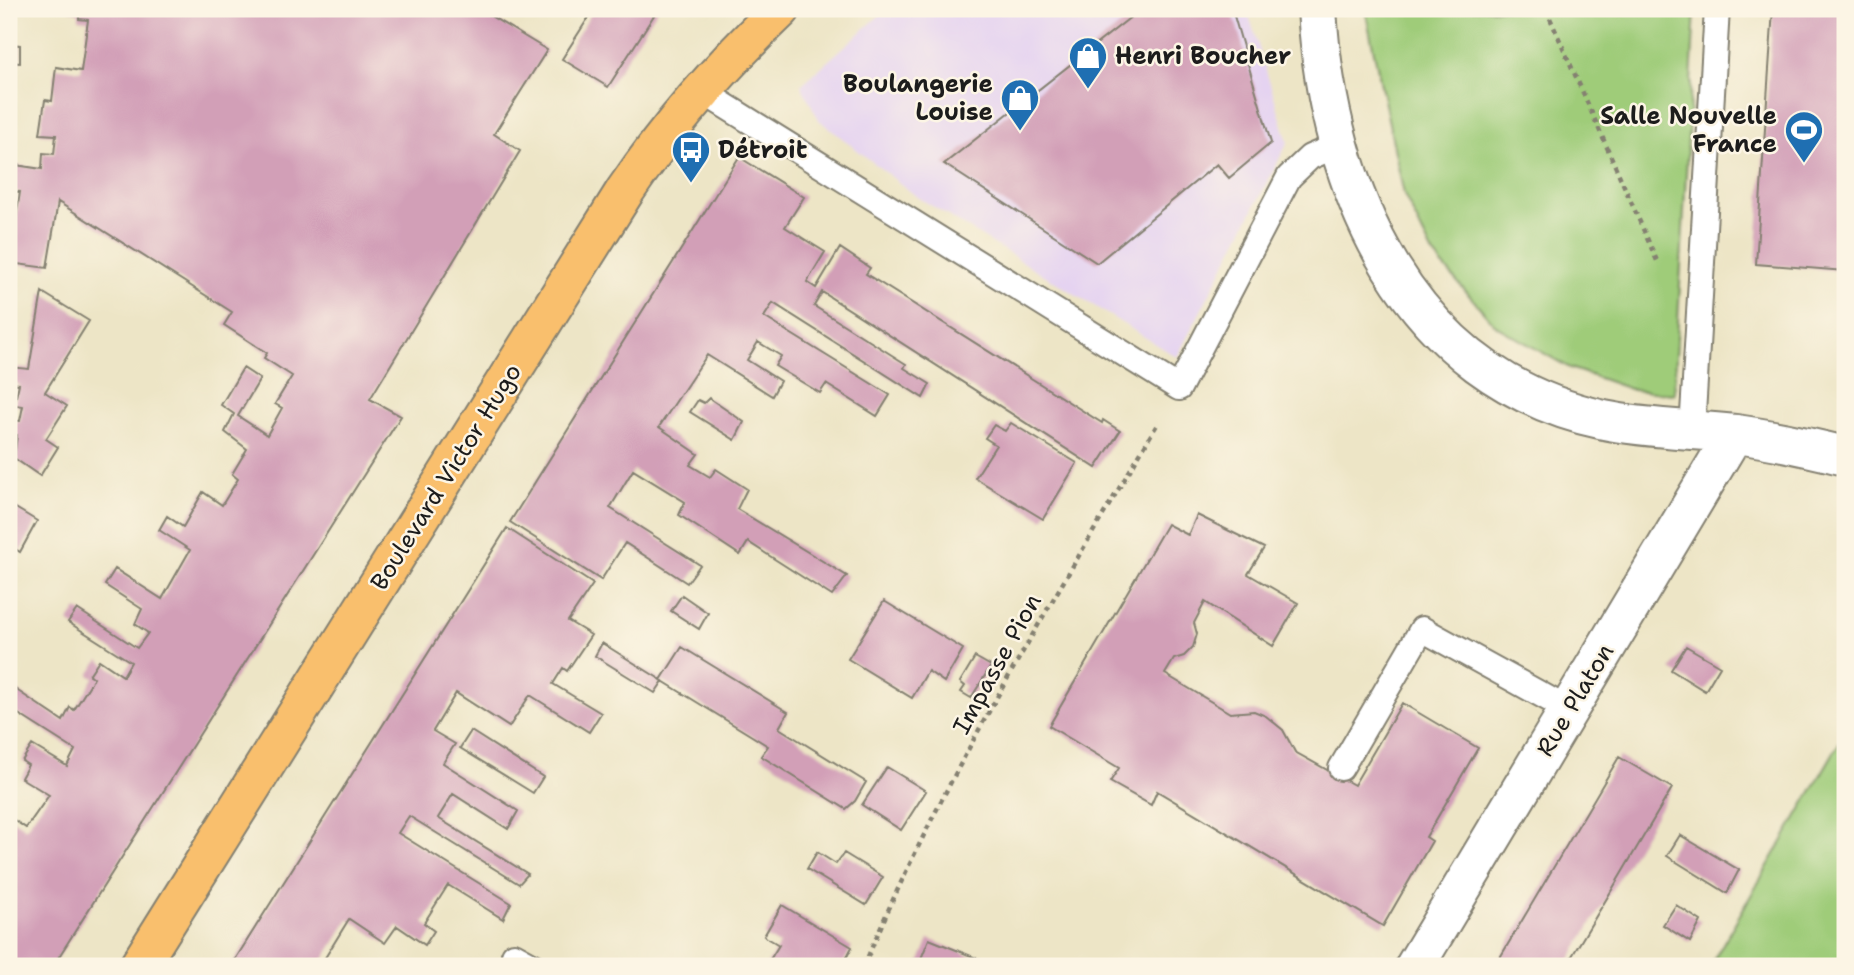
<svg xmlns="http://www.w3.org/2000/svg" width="1854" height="975" font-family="'Shantell Sans',sans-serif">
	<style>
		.built { fill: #e5d3f1 }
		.green { fill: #9fcc79; stroke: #5e744a; stroke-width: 2 }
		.building { fill: #d29fb7 }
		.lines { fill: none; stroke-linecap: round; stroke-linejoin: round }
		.lane-casing { stroke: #848071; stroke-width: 28 }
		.street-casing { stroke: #848071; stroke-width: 42 }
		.primary-casing { stroke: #848071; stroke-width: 42 }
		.path { stroke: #848071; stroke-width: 4.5; stroke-dasharray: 5 5; stroke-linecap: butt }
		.lane { stroke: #fff; stroke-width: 24 }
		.street { stroke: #fff; stroke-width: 38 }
		.primary { stroke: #f9bf6d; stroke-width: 38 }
		.labels { text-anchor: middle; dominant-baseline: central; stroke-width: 5; stroke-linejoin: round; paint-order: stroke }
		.poi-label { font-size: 24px; font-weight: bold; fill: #1c1c1c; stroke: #fcf5e5; text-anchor: start }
		.street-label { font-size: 24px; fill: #1c1c1c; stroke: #fcf5e5 }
	</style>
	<rect width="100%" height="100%" fill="#fcf5e5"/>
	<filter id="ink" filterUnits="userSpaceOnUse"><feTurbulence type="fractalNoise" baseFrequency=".0143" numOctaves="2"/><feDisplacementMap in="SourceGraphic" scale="14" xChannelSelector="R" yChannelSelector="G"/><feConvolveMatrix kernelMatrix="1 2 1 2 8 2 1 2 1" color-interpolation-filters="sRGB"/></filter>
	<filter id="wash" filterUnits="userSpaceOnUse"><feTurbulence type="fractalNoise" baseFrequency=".00686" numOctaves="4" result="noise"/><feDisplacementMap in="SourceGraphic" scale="28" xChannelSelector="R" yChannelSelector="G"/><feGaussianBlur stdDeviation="1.57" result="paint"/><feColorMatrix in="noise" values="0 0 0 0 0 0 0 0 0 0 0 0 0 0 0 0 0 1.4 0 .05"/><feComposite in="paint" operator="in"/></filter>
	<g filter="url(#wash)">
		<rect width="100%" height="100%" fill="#ede5c6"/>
		<path class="built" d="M 887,9 L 1247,9 L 1288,142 L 1177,357 L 916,196 L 819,120 L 801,85 Z"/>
		<path class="green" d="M 1365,9 L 1695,9 L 1674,394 L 1633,390 L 1570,368 L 1496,326 L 1433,254 L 1404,195 Z
			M 1845,733 L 1845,966 L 1710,966 Z"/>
		<g id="blocks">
			<path class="building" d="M 67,9 L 479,9 L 547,50 L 494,134 L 520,151 L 370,399 L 401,416 L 53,966 L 9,966 L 9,823 L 11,818 L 26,828 L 49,795 L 21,778 L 28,765 L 22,761 L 32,745 L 67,766 L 75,750 L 9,708 L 9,685 L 63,721 L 70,707 L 74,710 L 94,678 L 89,675 L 99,660 L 123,676 L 131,662 L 68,622 L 77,609 L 137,648 L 148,633 L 135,624 L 142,609 L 105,585 L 115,569 L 162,599 L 190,550 L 159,530 L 167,516 L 183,527 L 203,492 L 222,505 L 238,479 L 232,474 L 247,449 L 225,432 L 234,414 L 221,405 L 243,368 L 260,379 L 238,416 L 267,435 L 282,408 L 275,404 L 292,376 L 264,358 L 267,353 L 224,325 L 232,312 L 58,202 L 47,268 L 9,263 L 20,192 L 9,191 L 9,164 L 42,169 L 43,153 L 54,154 L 56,135 L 40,134 L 45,100 L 52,101 L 56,67 L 81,71 L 88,20 L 79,19 L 79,13 Z
				M 594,9 L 658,9 L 608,87 L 562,59 Z
				M 1141,9 L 1232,9 L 1271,143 L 1229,178 L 1217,164 L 1097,263 L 944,164 Z
				M 1773,9 L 1845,9 L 1845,271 L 1756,264 Z
				M 9,44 L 20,45 L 20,63 L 9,62 Z
				M 739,157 L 804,197 L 785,227 L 825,252 L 807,282 L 816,288 L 840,248 L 870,268 L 866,274 L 1102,423 L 1103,420 L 1120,431 L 1096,468 L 822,292 L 814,306 L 906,364 L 904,368 L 930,384 L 923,398 L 773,303 L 764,317 L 890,395 L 877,416 L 826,384 L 820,393 L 775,366 L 781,356 L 758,342 L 747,360 L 780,381 L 772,396 L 707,355 L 659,427 L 698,454 L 690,465 L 710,477 L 716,469 L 747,489 L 737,509 L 847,576 L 832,596 L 748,542 L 740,555 L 679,515 L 685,502 L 633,470 L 610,508 L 700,565 L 687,583 L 625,543 L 601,580 L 510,522 Z
				M 42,292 L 89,321 L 45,392 L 67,406 L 46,439 L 58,447 L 40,476 L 14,458 L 17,435 L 9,434 L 9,420 L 20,421 L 23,406 L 14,405 L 19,384 L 9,383 L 9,367 L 29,369 Z
				M 709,398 L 744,422 L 735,440 L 690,412 L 698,400 L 704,403 Z
				M 1011,423 L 1077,463 L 1043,519 L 975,478 L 996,445 L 985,438 L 994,425 L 1005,431 Z
				M 9,504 L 37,521 L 20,552 L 9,545 Z
				M 1197,515 L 1264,548 L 1248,574 L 1298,603 L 1273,646 L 1205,602 L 1194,623 L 1197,634 L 1193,647 L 1184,656 L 1174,659 L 1165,674 L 1230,713 L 1254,711 L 1266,716 L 1283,730 L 1295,752 L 1354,785 L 1402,703 L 1478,748 L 1426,837 L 1432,841 L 1383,926 L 1157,791 L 1151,805 L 1110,782 L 1119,768 L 1049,726 L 1167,524 L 1188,535 Z
				M 507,528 L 593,584 L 568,621 L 591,635 L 567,671 L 563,668 L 553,684 L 601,713 L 589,732 L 530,695 L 509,727 L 456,693 L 433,731 L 455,744 L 443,763 L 518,811 L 508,829 L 453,794 L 438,818 L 528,874 L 519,884 L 409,816 L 398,833 L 511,903 L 503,919 L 448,885 L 424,923 L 434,931 L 425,945 L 397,926 L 385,943 L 349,919 L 320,966 L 231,966 Z
				M 682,595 L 708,613 L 699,629 L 671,611 Z
				M 884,601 L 963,649 L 944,682 L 928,671 L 912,698 L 848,659 Z
				M 602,643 L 663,681 L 655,693 L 595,656 Z
				M 1686,646 L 1720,666 L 1705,691 L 1671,670 Z
				M 682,647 L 788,712 L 779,728 L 866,782 L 855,801 L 846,809 L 761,756 L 768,746 L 661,680 Z
				M 975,657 L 991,666 L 971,698 L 961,692 L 965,686 L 960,682 Z
				M 471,731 L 543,777 L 533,793 L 460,748 Z
				M 1619,757 L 1672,788 L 1610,893 L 1566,966 L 1495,966 Z
				M 887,767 L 926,791 L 901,830 L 862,805 Z
				M 1680,835 L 1739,870 L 1727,893 L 1667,856 Z
				M 817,852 L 836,864 L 844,853 L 883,877 L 866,905 L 807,869 Z
				M 782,905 L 852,947 L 842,966 L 766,966 L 779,945 L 764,936 Z
				M 1676,905 L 1701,921 L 1690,942 L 1663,925 Z
				M 929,939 L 996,966 L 918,966 Z"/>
		</g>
	</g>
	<g filter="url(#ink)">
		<use href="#blocks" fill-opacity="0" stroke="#848071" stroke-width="2"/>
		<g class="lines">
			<g class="lane-casing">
				<path id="lane" d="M 700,90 L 1179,388 L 1289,177 L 1310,157 L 1341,144
					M 1692,431 L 1717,9
					M 1341,768 L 1422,629 L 1569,710
					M 514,955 L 534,966"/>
			</g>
			<g class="street-casing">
				<path id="street" d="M 1317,9 C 1328,192 1408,378 1604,420 C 1647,429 1692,429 1736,434 C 1773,439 1809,447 1845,456
					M 1415,966 L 1734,434"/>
			</g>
			<g class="primary-casing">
				<path id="primary" d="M 139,966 L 625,191 C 671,123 722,65 781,9"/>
			</g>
			<path class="path" d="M 1546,9 L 1658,263
				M 864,966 C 943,776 1053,600 1158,423
				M 1837,966 L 1845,946"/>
			<use href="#lane" class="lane"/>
			<use href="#street" class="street"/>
			<use href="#primary" class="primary"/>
		</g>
	</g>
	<defs>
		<g id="shop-pin" transform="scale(2.0125)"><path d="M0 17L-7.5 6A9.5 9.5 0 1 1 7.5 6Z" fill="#1f6fb2" stroke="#fcf5e5"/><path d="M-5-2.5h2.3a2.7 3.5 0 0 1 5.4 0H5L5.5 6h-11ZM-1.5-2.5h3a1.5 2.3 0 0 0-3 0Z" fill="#fff"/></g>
		<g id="stadium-pin" transform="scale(2.0125)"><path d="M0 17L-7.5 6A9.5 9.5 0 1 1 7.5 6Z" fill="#1f6fb2" stroke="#fcf5e5"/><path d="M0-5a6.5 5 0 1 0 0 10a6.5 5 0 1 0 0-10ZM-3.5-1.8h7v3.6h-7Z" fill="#fff"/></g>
		<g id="bus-pin" transform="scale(2.0125)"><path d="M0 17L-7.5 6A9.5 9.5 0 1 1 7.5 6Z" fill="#1f6fb2" stroke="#fcf5e5"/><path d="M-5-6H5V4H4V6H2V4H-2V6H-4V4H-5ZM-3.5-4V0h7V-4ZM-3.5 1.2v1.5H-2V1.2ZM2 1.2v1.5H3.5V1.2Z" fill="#fff"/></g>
	</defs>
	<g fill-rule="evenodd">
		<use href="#shop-pin" x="1088" y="56"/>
		<use href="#shop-pin" x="1020" y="98"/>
		<use href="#stadium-pin" x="1804" y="130"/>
		<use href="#bus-pin" x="691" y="150"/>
	</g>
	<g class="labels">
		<g class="poi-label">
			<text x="1115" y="56">Henri Boucher</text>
			<text x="993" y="84" text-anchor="end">Boulangerie<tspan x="993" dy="28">Louise</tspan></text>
			<text x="1777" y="116" text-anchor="end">Salle Nouvelle<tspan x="1777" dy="28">France</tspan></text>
			<text x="718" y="150">Détroit</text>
		</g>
		<g class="street-label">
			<text transform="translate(446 477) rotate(-58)">Boulevard Victor Hugo</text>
			<text transform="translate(997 664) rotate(-61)">Impasse Pion</text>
			<text transform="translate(1575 700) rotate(-59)">Rue Platon</text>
		</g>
	</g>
	<rect width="1854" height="975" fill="none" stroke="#fcf5e5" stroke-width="35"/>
</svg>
